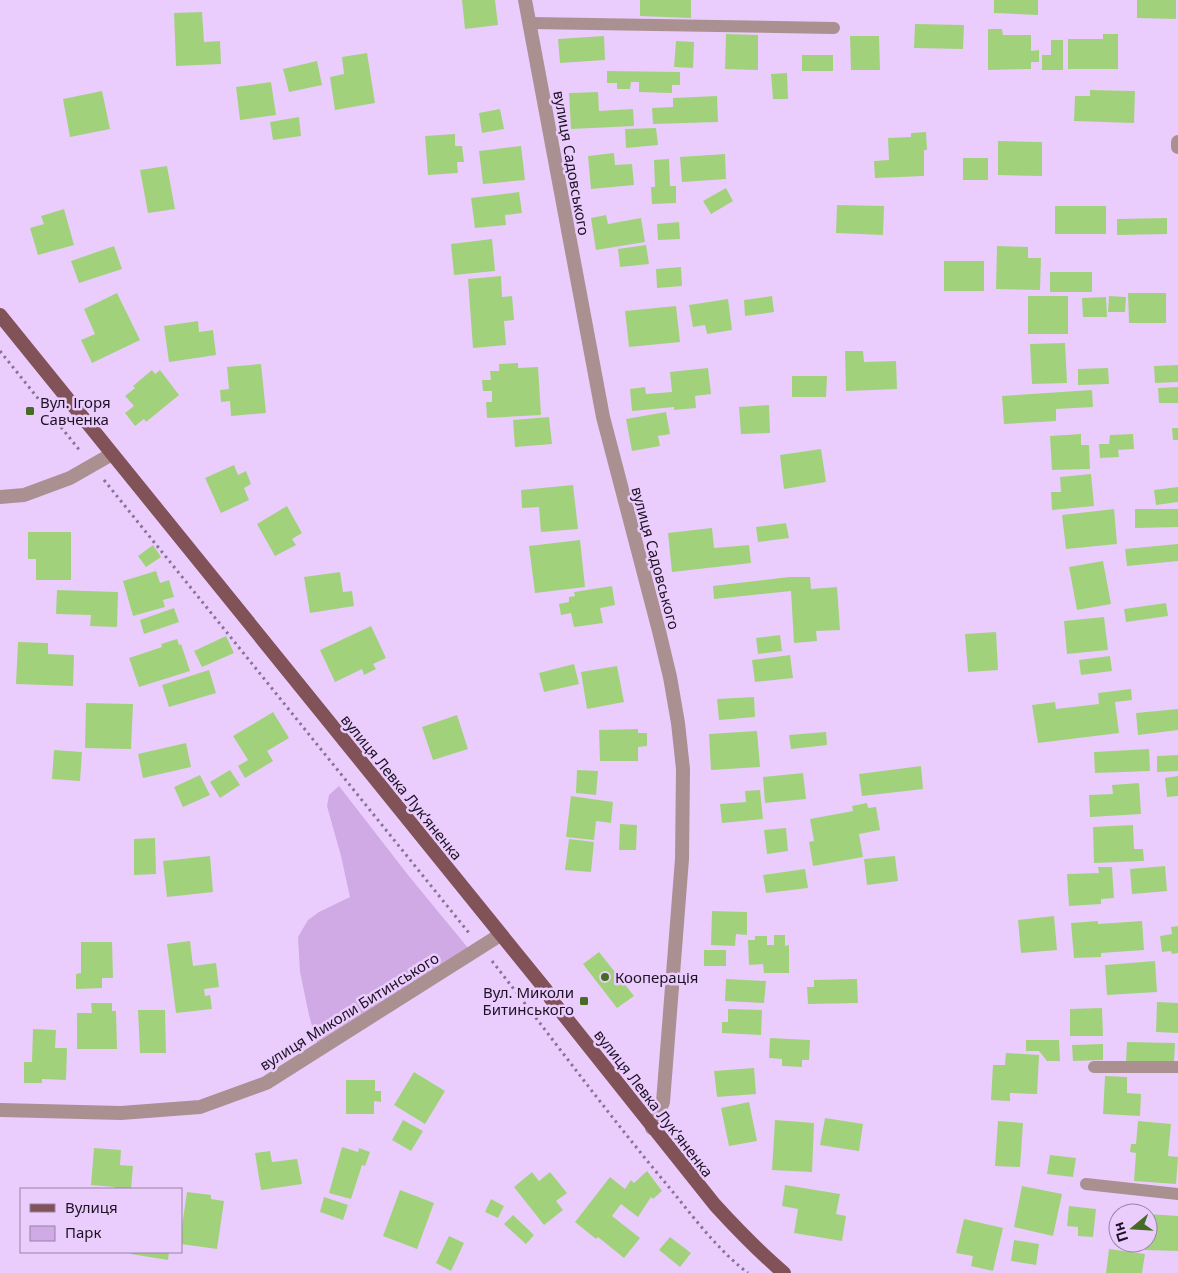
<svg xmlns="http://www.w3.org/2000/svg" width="1178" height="1273" font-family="'Noto Sans',sans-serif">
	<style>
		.green { fill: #cfaae5 }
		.building { fill: #a1d27b }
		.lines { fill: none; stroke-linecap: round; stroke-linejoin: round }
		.path { stroke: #887395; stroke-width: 3; stroke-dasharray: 2.5 4; stroke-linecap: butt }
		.service { stroke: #ab9092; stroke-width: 12 }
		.minor { stroke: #ab9092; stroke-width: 14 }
		.primary { stroke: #815358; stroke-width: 14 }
		.poi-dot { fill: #466b25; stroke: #ebcdfd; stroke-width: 2 }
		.labels { text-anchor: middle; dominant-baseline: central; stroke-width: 5; stroke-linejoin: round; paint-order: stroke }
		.street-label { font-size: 15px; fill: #1d1223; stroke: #ebcdfd }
		.poi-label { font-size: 15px; fill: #1d1223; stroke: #ebcdfd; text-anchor: start }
	</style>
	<rect width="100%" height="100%" fill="#ebcdfd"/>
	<path class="green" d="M 339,786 L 408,875 L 468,948 L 317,1043 L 309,1015 L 300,972 L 298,937 L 308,920 L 319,912 L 350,897 L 341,856 L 327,806 L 329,795 Z"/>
	<path class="building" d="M 462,0 L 495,0 L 498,25 L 465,29 Z
		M 640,0 L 691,0 L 691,18 L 640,16 Z
		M 994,0 L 1038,0 L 1038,15 L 994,13 Z
		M 1137,0 L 1176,0 L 1176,19 L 1137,18 Z
		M 202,12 L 204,42 L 220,41 L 221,64 L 176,66 L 174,13 Z
		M 915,24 L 964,25 L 963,49 L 914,48 Z
		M 988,29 L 1002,29 L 1003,35 L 1031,35 L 1031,51 L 1039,50 L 1039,62 L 1031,62 L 1031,69 L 988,70 Z
		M 726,34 L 758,35 L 758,70 L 725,69 Z
		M 1103,34 L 1118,34 L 1118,69 L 1068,69 L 1068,39 L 1103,39 Z
		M 604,36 L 605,60 L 560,63 L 558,39 Z
		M 850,36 L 879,36 L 880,70 L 851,70 Z
		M 1051,40 L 1063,40 L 1063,70 L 1042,70 L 1042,55 L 1051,55 Z
		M 676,41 L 694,42 L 693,68 L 674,67 Z
		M 367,53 L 375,103 L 335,110 L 330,77 L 344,74 L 342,57 Z
		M 802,55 L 833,55 L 833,71 L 802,71 Z
		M 317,61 L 322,85 L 289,92 L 283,69 Z
		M 607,71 L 680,72 L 680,85 L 672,85 L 672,93 L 639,92 L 639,82 L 631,82 L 630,89 L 617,89 L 617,83 L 607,83 Z
		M 787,73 L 788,99 L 773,99 L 771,74 Z
		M 271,82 L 276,115 L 240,120 L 236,87 Z
		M 1090,90 L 1135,91 L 1134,123 L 1074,121 L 1075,96 L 1090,96 Z
		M 102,91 L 110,129 L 70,137 L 63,99 Z
		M 598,92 L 599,111 L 633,109 L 634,126 L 571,129 L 569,93 Z
		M 717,96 L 718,122 L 653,124 L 652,108 L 673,107 L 673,98 Z
		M 500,109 L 504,129 L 482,133 L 479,113 Z
		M 299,117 L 301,136 L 273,140 L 270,122 Z
		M 656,128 L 658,145 L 626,148 L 625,129 Z
		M 926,132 L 927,150 L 924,150 L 924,176 L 875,178 L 874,161 L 889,160 L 888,138 L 911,137 L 911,133 Z
		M 455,134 L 455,146 L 462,146 L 464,162 L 457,162 L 458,173 L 428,175 L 425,136 Z
		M 998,141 L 1042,142 L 1042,176 L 998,175 Z
		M 521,146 L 525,180 L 483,184 L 479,151 Z
		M 614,153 L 615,165 L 632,164 L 634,185 L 591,189 L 588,156 Z
		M 725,154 L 726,179 L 682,182 L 680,157 Z
		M 963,158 L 988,158 L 988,180 L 963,180 Z
		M 669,159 L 670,186 L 676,186 L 676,203 L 652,204 L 651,187 L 655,187 L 654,160 Z
		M 167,166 L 175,209 L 148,213 L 140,170 Z
		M 726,188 L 733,201 L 711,214 L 703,201 Z
		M 519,192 L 522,213 L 505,215 L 506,225 L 475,228 L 471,198 Z
		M 837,205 L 884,206 L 883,235 L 836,233 Z
		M 1055,206 L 1106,206 L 1106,234 L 1055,234 Z
		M 64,209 L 74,245 L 38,255 L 30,228 L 44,224 L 41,216 Z
		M 606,215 L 608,224 L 641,218 L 645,242 L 596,250 L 591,218 Z
		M 1167,218 L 1167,234 L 1117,235 L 1117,219 Z
		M 679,222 L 680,239 L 658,240 L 657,224 Z
		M 492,239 L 495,271 L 454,275 L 451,244 Z
		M 646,245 L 649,264 L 620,267 L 618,249 Z
		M 114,246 L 122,269 L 79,283 L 71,261 Z
		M 997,246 L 1028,247 L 1028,258 L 1041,258 L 1040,290 L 996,289 Z
		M 944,261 L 984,261 L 984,291 L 944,291 Z
		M 681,267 L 682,286 L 657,288 L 656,269 Z
		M 1050,272 L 1092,272 L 1092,292 L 1050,292 Z
		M 501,276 L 502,297 L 512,296 L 514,320 L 504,321 L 506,345 L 473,348 L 468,279 Z
		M 117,293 L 140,340 L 92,363 L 81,340 L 95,334 L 84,309 Z
		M 1128,293 L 1166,293 L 1166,323 L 1129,323 Z
		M 772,296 L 774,312 L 745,316 L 744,300 Z
		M 1028,296 L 1068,296 L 1068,334 L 1028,334 Z
		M 1109,296 L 1126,297 L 1125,312 L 1108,312 Z
		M 1106,297 L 1107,317 L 1083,317 L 1082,298 Z
		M 728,299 L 732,330 L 707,334 L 705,325 L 693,327 L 689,305 Z
		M 676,306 L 680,342 L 629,347 L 625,311 Z
		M 198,321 L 199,332 L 213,330 L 216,355 L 169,362 L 164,326 Z
		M 1065,343 L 1067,383 L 1032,384 L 1030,344 Z
		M 845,351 L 863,351 L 864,362 L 896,361 L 897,389 L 846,391 Z
		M 518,363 L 518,368 L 538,367 L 541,415 L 487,418 L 486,402 L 492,402 L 492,391 L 483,391 L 482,380 L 491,380 L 490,371 L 499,371 L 499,364 Z
		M 261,364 L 266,413 L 231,416 L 230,401 L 221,402 L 220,390 L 229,389 L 227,367 Z
		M 1178,365 L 1178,382 L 1155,383 L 1154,366 Z
		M 708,368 L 711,394 L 695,396 L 696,408 L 674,410 L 674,407 L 632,411 L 630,389 L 645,387 L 646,394 L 672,392 L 670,372 Z
		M 1108,368 L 1109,384 L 1078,385 L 1078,369 Z
		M 152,370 L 155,374 L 160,370 L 179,395 L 146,422 L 144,419 L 135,426 L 125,413 L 134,406 L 125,396 L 135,388 L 133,386 Z
		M 792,376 L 827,376 L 826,397 L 792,397 Z
		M 1178,387 L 1178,403 L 1159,403 L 1158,388 Z
		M 1092,390 L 1093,407 L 1056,409 L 1056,421 L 1004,424 L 1002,396 Z
		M 769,405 L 770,433 L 741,434 L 739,407 Z
		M 666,412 L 670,434 L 658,436 L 660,446 L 632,451 L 626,419 Z
		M 549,417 L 552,444 L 515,447 L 513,420 Z
		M 1172,428 L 1178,428 L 1178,440 L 1173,440 Z
		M 1081,434 L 1081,445 L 1089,445 L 1090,469 L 1052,470 L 1050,436 Z
		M 1133,434 L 1134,449 L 1118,450 L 1119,457 L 1100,458 L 1099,444 L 1109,444 L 1110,435 Z
		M 821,449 L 826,482 L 784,489 L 780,455 Z
		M 234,465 L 238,475 L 246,471 L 251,484 L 244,488 L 249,500 L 221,513 L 205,478 Z
		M 1091,474 L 1094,506 L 1052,510 L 1051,492 L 1061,492 L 1060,477 Z
		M 573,485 L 578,529 L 541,532 L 539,507 L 522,508 L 521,490 Z
		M 1178,487 L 1178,502 L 1156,505 L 1154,490 Z
		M 287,506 L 302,533 L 292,539 L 296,545 L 275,556 L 257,524 Z
		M 1114,509 L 1117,544 L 1066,549 L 1062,515 Z
		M 1135,509 L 1178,509 L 1178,527 L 1135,528 Z
		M 786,523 L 789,538 L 758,542 L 756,527 Z
		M 712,528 L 714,548 L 749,545 L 751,563 L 672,572 L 668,533 Z
		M 28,532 L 71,532 L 71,580 L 36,580 L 36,559 L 28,559 Z
		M 580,540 L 585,587 L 535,593 L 529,546 Z
		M 1178,544 L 1178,561 L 1127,566 L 1125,549 Z
		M 153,545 L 161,557 L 146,567 L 138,556 Z
		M 1103,561 L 1111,604 L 1077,610 L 1069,567 Z
		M 156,571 L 160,583 L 169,580 L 174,597 L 163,600 L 165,607 L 133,616 L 123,581 Z
		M 340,572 L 343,592 L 352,591 L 354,606 L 310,613 L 304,577 Z
		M 789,577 L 810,577 L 811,589 L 837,587 L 840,630 L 816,631 L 817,641 L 794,643 L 791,591 L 714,599 L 713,586 Z
		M 612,586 L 615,605 L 600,608 L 603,623 L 574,627 L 571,613 L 561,615 L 559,604 L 569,602 L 569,597 L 575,596 L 574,592 Z
		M 57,590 L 118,592 L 117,627 L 90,626 L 91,615 L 56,614 Z
		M 1166,603 L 1168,616 L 1126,622 L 1124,609 Z
		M 174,608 L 179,622 L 144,634 L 140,620 Z
		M 1104,617 L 1108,650 L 1067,654 L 1064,621 Z
		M 371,626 L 386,658 L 373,664 L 376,669 L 364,675 L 362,669 L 335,682 L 320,650 Z
		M 996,632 L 998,670 L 968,672 L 965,634 Z
		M 780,635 L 782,651 L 758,654 L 756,638 Z
		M 226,636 L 234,653 L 202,667 L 194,651 Z
		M 177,639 L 179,645 L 181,644 L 190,671 L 139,687 L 129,658 L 162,647 L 161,644 Z
		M 18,642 L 48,643 L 48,654 L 74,655 L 73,686 L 16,684 Z
		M 790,655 L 793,678 L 755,682 L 752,660 Z
		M 1110,656 L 1112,671 L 1081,675 L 1079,660 Z
		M 574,664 L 579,684 L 544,692 L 539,673 Z
		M 617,666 L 624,702 L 587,709 L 581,672 Z
		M 209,670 L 216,693 L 169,707 L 162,685 Z
		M 1131,689 L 1132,700 L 1115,702 L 1119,733 L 1038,743 L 1032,705 L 1055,702 L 1056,709 L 1099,704 L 1098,693 Z
		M 754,697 L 755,717 L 719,720 L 717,699 Z
		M 86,703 L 133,704 L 131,749 L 85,748 Z
		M 1178,709 L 1178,730 L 1138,735 L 1136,713 Z
		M 273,712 L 289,738 L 267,751 L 273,761 L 245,778 L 238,766 L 248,760 L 233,736 Z
		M 457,715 L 468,749 L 433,760 L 422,727 Z
		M 638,729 L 638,733 L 647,733 L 647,746 L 638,747 L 638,761 L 600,761 L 599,730 Z
		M 757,731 L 760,767 L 711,770 L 709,734 Z
		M 826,732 L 827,745 L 791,749 L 789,735 Z
		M 186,743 L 191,767 L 143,778 L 138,754 Z
		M 1149,749 L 1150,771 L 1095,773 L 1094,752 Z
		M 54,750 L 82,752 L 80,781 L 52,779 Z
		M 1178,755 L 1178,771 L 1157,772 L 1157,756 Z
		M 921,766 L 923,789 L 862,796 L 859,774 Z
		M 230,770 L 240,785 L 220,798 L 210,782 Z
		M 577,770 L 598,771 L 596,795 L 576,793 Z
		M 803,773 L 806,799 L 765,803 L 763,777 Z
		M 200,775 L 210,795 L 183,807 L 174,787 Z
		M 1178,776 L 1178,796 L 1167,797 L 1165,778 Z
		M 1139,783 L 1141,814 L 1090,817 L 1089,795 L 1113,794 L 1112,785 Z
		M 760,790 L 763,819 L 722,823 L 720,804 L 746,802 L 745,791 Z
		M 571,796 L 613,802 L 611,823 L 596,821 L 594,840 L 566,837 Z
		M 867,803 L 868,808 L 876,807 L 880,830 L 859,834 L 863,857 L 813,866 L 809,842 L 814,841 L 810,819 L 853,811 L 852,806 Z
		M 620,824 L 637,825 L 636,850 L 619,850 Z
		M 1133,825 L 1134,849 L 1143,849 L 1144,861 L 1094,863 L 1093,827 Z
		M 786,828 L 788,851 L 767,854 L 764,830 Z
		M 155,838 L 156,874 L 134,875 L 134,839 Z
		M 569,839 L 594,842 L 591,872 L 565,870 Z
		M 210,856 L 213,892 L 167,897 L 163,861 Z
		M 895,856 L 898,881 L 867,885 L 864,859 Z
		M 1165,866 L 1167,891 L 1132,894 L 1130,869 Z
		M 1098,867 L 1112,867 L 1114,898 L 1101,899 L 1101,904 L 1069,906 L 1067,874 L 1099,873 Z
		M 805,869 L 808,888 L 766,893 L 763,875 Z
		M 712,911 L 747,912 L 747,935 L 736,934 L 735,946 L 711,945 Z
		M 1054,916 L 1057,950 L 1021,953 L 1018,920 Z
		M 1098,921 L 1098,924 L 1142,921 L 1144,950 L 1101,953 L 1101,957 L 1074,958 L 1071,923 Z
		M 1178,926 L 1178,953 L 1172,954 L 1171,951 L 1162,952 L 1160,936 L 1172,934 L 1171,927 Z
		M 774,935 L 785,935 L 785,946 L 789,945 L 789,973 L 764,973 L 763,964 L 749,965 L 748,940 L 755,940 L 755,936 L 767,936 L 767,945 L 774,945 Z
		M 190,941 L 193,966 L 216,963 L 219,987 L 204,989 L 205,996 L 210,995 L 212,1009 L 176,1013 L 167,944 Z
		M 81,942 L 112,942 L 113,978 L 102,978 L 102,988 L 76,989 L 76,974 L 81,973 Z
		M 704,950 L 726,950 L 726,966 L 704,966 Z
		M 599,952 L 634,996 L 617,1008 L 583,964 Z
		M 1155,961 L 1157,992 L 1107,995 L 1105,965 Z
		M 726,979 L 766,981 L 764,1003 L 725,1001 Z
		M 857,979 L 858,1003 L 808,1004 L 807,987 L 814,987 L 814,980 Z
		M 1157,1002 L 1178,1003 L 1178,1033 L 1156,1032 Z
		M 91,1003 L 112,1003 L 112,1011 L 116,1011 L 117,1049 L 77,1049 L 77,1013 L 92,1013 Z
		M 1102,1008 L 1103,1036 L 1070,1036 L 1070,1009 Z
		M 728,1009 L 762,1010 L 761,1035 L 722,1033 L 722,1022 L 728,1022 Z
		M 138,1010 L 165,1010 L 166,1053 L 140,1053 Z
		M 33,1029 L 56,1030 L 55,1048 L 67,1048 L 66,1080 L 42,1079 L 42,1083 L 24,1083 L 24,1062 L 32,1062 Z
		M 770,1038 L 810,1040 L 809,1060 L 802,1060 L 802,1067 L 782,1066 L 782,1059 L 769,1058 Z
		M 1026,1040 L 1059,1040 L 1060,1061 L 1047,1061 L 1039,1051 L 1026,1051 Z
		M 1127,1042 L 1175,1043 L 1174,1062 L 1126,1061 Z
		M 1103,1044 L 1103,1060 L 1073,1061 L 1072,1045 Z
		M 1006,1053 L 1039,1055 L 1037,1094 L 1010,1093 L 1010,1101 L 991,1100 L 993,1065 L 1005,1065 Z
		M 754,1068 L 756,1094 L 717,1097 L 714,1071 Z
		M 414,1072 L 445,1091 L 425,1124 L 394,1105 Z
		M 1105,1076 L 1127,1077 L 1127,1093 L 1141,1094 L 1140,1116 L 1103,1114 Z
		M 346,1080 L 375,1080 L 375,1091 L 381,1091 L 381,1102 L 374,1101 L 374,1114 L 346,1114 Z
		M 749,1102 L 757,1141 L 729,1146 L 721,1108 Z
		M 825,1118 L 863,1124 L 859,1151 L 820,1145 Z
		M 403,1120 L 423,1131 L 411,1151 L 392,1140 Z
		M 775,1120 L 814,1123 L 812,1172 L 772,1170 Z
		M 998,1121 L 1023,1123 L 1020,1167 L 995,1166 Z
		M 1138,1121 L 1171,1124 L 1168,1156 L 1178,1157 L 1176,1184 L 1134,1181 L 1136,1153 L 1130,1152 L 1131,1144 L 1136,1144 Z
		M 342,1147 L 358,1152 L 359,1148 L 370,1152 L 365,1166 L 362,1165 L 351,1199 L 329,1193 Z
		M 94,1148 L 121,1150 L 120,1165 L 133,1166 L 131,1189 L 114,1189 L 115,1187 L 91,1185 Z
		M 270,1151 L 272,1162 L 297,1159 L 302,1184 L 261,1190 L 255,1153 Z
		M 1050,1155 L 1076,1158 L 1073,1177 L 1047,1174 Z
		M 647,1171 L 662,1191 L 653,1199 L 651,1197 L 638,1217 L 621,1204 L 612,1216 L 640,1238 L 624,1258 L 598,1237 L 596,1239 L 575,1222 L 610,1177 L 625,1189 L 631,1180 L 634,1183 Z
		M 532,1172 L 539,1181 L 550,1172 L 567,1193 L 556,1201 L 563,1210 L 544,1225 L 514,1187 Z
		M 785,1185 L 840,1194 L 836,1214 L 846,1216 L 842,1241 L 794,1233 L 798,1209 L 782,1206 Z
		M 1022,1186 L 1062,1194 L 1053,1236 L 1014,1227 Z
		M 400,1190 L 434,1203 L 417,1249 L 383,1236 Z
		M 187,1192 L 211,1195 L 211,1199 L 224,1201 L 217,1249 L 181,1244 L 181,1233 Z
		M 324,1197 L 348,1205 L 343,1220 L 320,1212 Z
		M 491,1199 L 504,1206 L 498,1218 L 485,1212 Z
		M 1069,1206 L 1096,1209 L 1093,1237 L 1078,1236 L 1078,1227 L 1067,1226 Z
		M 1148,1214 L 1178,1216 L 1178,1251 L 1144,1250 L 1144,1243 L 1148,1243 Z
		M 513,1215 L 534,1235 L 526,1244 L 504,1224 Z
		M 964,1219 L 1003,1228 L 993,1271 L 971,1266 L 973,1256 L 956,1253 Z
		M 449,1236 L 464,1243 L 451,1271 L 436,1263 Z
		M 670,1237 L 691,1253 L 680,1267 L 659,1250 Z
		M 1014,1240 L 1039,1244 L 1036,1265 L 1011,1261 Z
		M 1109,1249 L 1145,1254 L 1142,1273 L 1106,1273 Z
		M 131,1252 L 169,1252 L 168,1260 L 131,1254 Z"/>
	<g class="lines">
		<path class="path" d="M 0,351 L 81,452
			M 104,480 L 469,933
			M 492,961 C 549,1034 604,1109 663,1180 C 690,1212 715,1248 748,1273"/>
		<path class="service" d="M 530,23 L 834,28
			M 1094,1067 L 1178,1067
			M 1086,1184 L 1178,1194"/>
		<path class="minor" d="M 525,0 L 603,417 L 659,631 L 670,677 L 678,723 L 683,769 L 682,859 L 663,1102 L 652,1128
			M 1178,142 L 1178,147
			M 0,497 L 24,495 L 70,478 L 112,454
			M 0,1110 L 121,1113 L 200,1107 L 266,1083 L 500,935"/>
		<path class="primary" d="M 0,315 L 546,990 L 551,999 L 715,1205 C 737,1229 759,1252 784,1273"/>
	</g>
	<g class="poi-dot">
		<rect x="25" y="406" width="10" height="10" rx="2.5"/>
		<circle cx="605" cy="977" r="5"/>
		<rect x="579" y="996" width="10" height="10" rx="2.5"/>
	</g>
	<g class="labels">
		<g class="street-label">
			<text transform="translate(572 163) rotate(80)">вулиця Садовського</text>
			<text transform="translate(656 558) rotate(75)">вулиця Садовського</text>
			<text transform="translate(402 787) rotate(51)">вулиця Левка Лукʼяненка</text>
			<text transform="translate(349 1011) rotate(-32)">вулиця Миколи Битинського</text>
			<text transform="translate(654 1103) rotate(52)">вулиця Левка Лукʼяненка</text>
		</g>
		<g class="poi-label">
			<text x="40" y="402">Вул. Ігоря<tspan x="40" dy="17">Савченка</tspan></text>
			<text x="615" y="977">Кооперація</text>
			<text x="574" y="992" text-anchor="end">Вул. Миколи<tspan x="574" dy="17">Битинського</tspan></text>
		</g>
	</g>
	<rect x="20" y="1188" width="162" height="65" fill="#ebcdfd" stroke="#9982a6"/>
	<rect x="30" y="1204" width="25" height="8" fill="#815358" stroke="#9982a6"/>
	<text x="65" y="1213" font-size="15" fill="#1d1223">Вулиця</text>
	<rect x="30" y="1226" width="25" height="15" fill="#cfaae5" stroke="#9982a6"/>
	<text x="65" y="1238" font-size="15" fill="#1d1223">Парк</text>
	<g transform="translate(1133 1228) rotate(252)"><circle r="24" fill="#ebcdfd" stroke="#9982a6"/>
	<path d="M0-4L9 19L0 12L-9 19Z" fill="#466b25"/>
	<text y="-8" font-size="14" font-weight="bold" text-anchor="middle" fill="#1d1223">Пн</text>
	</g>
</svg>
